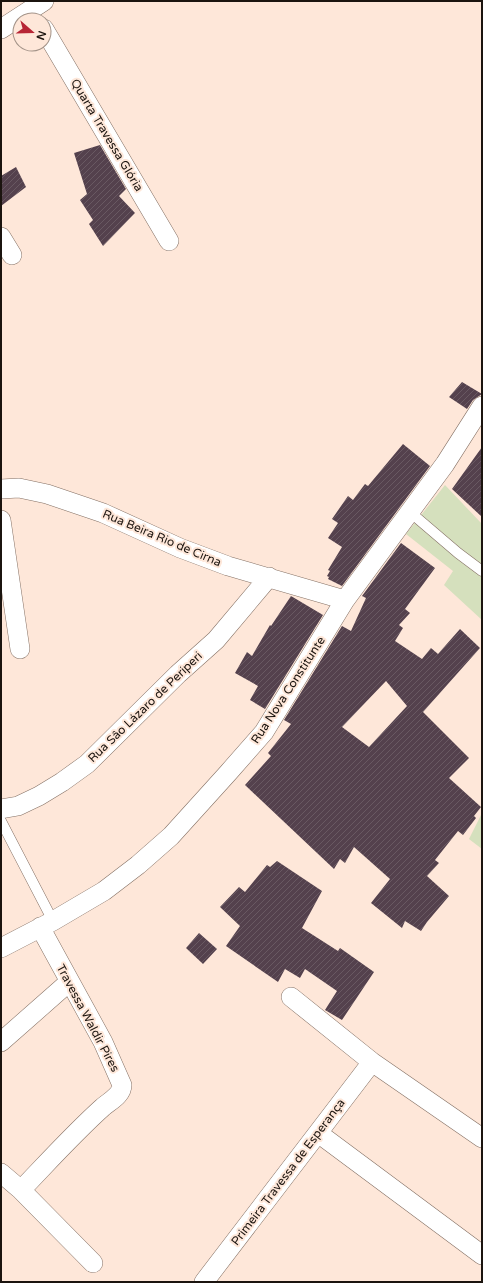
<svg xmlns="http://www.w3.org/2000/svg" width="483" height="1283" font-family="'Varela Round',sans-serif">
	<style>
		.park { fill: #d5e0bd }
		.building { fill: url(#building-hatch); fill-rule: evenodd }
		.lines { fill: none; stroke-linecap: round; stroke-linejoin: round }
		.service-casing { stroke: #847064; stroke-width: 11 }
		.minor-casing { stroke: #847064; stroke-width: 20 }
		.service { stroke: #fff; stroke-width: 10 }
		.minor { stroke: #fff; stroke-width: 19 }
		.labels { text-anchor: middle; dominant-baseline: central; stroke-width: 4; stroke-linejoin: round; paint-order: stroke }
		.street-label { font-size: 12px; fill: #1b140f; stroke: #fee7d9 }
	</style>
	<defs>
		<pattern id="building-hatch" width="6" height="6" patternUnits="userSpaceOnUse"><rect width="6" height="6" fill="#54414d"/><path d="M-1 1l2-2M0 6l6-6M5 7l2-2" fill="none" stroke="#695962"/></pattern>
	</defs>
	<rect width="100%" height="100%" fill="#fee7d9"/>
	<path class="park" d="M 445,485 L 482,524 L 482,620 L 444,585 L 453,571 L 406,534 Z
		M 482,813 L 482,849 L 469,839 Z"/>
	<path class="building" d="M 100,145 L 126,189 L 119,196 L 135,213 L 103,246 L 89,224 L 93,220 L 80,200 L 87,194 L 74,153 Z
		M 16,167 L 26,187 L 1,206 L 1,176 Z
		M 462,382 L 482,394 L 473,400 L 467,409 L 449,397 Z
		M 403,444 L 430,466 L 342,586 L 328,579 L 329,577 L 327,576 L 330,571 L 328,570 L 342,547 L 328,538 L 338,523 L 332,519 L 348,496 L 353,500 L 365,484 L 368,486 Z
		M 482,447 L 482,517 L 452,489 Z
		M 401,543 L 435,568 L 405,609 L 410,613 L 399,625 L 403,628 L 395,641 L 422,659 L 431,648 L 438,654 L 460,629 L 480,648 L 423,712 L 469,758 L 449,778 L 481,807 L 474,816 L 476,818 L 463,835 L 458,831 L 435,860 L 439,863 L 427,876 L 449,896 L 427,922 L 421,931 L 405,921 L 402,928 L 371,903 L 390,879 L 354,847 L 345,863 L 340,859 L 334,869 L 245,785 L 271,756 L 268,753 L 291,724 L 284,720 L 342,626 L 351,631 L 366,598 L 362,596 ZM 386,681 L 407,706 L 369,747 L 342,727 Z
		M 291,596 L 323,615 L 265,709 L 250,700 L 258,686 L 235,673 L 247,652 L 252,656 L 270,625 L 271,626 Z
		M 277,861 L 322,891 L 302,928 L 338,951 L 340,948 L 374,972 L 342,1020 L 325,1010 L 337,991 L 305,969 L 300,978 L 285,969 L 278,982 L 226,946 L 240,926 L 220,907 L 239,887 L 245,892 L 267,865 L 270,867 Z
		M 199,933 L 217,949 L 203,964 L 186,948 Z"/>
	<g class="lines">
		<g class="service-casing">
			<path id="service" d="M 410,512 L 458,553 L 482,571
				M 1,821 L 53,921"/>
		</g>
		<g class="minor-casing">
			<path id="minor" d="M 1,29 L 44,1
				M 44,29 L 169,241
				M 1,237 L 12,255
				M 1,489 L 19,488 L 47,494 L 103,513 L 180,548 L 228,566 L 345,600
				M 1,520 L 20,649
				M 1,809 L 18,806 L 39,796 L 62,782 L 87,764 L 178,674 L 216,640 L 269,577
				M 1,948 L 53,921 L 104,891 L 138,865 L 171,836 L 228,773 L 264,732 L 345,600 L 445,464 L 482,406
				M 291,997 L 372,1062 L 482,1138
				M 1,1042 L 69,982
				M 318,1133 L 482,1255
				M 1,1173 L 21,1190 L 93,1263
				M 21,1190 C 48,1162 74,1133 103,1107 C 110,1101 122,1095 122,1085 L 103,1042 L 40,927
				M 204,1282 L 372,1062"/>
		</g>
		<use href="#service" class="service"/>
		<use href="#minor" class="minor"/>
	</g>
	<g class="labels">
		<g class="street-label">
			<text transform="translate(107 135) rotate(59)">Quarta Travessa Glória</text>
			<text transform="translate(162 538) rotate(23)">Rua Beira Rio de Cirna</text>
			<text transform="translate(288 690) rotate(-57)">Rua Nova Constitunte</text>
			<text transform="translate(145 707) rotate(-44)">Rua Sâo Lázaro de Periperi</text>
			<text transform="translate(88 1018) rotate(62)">Travessa Waldir Pires</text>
			<text transform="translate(288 1172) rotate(-53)">Primeira Travessa de Esperança</text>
		</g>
	</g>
	<rect width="483" height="1283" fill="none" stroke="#1b140f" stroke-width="4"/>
	<g transform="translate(32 32) rotate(110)"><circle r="19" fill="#fee7d9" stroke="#a39388"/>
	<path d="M0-3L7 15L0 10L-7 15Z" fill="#b72535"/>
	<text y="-6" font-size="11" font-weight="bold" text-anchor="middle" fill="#1b140f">N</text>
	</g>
</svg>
